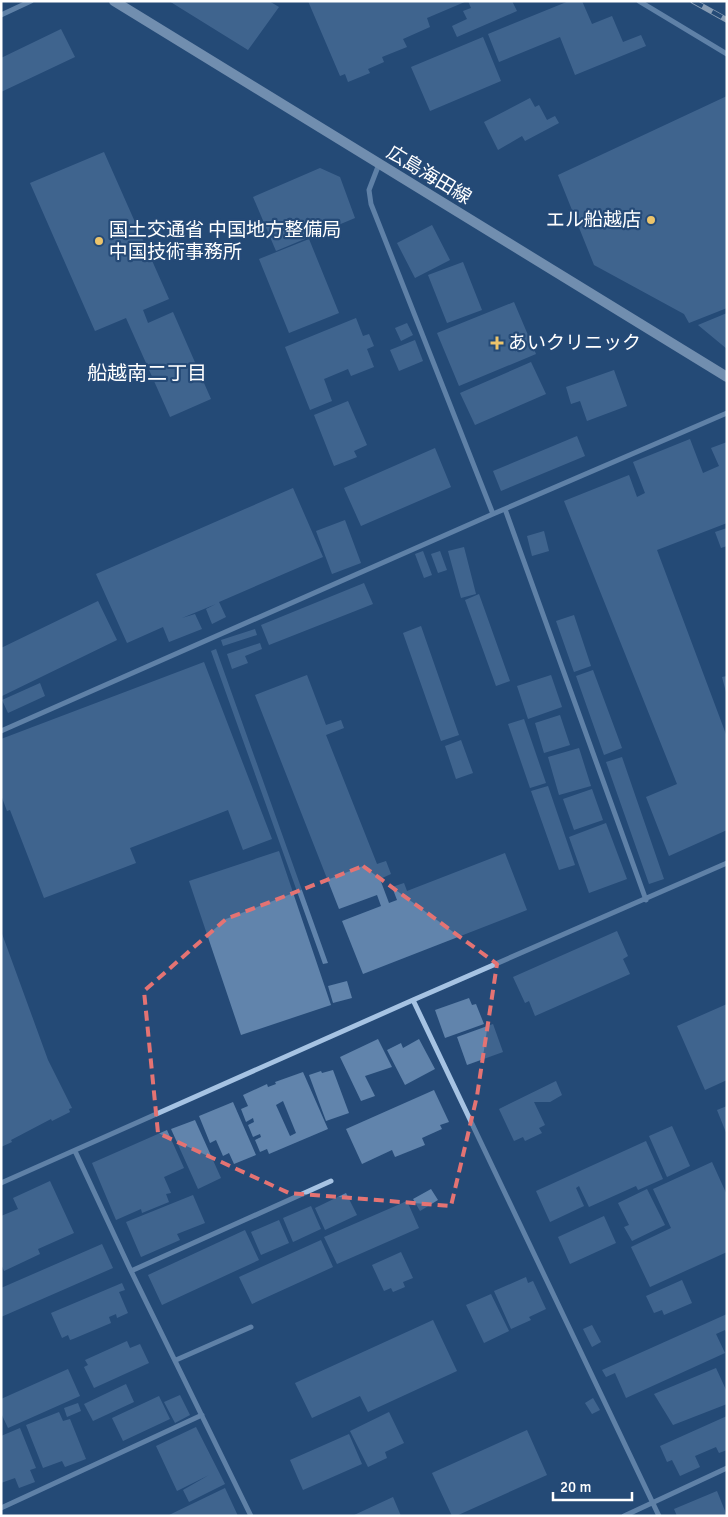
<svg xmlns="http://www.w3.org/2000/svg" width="728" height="1517" font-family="Signika,'Noto Sans JP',sans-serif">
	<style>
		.building { fill: #6184ac; fill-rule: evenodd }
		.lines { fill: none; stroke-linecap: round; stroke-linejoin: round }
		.minor { stroke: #a6c3e3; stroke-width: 5 }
		.secondary { stroke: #cfdff3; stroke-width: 10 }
		.rail-casing { stroke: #fff; stroke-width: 5.5 }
		.rail { stroke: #254a77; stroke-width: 4; stroke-dasharray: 11; stroke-linecap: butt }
		.marked { fill: none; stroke: #e47373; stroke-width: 4; stroke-dasharray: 10 6; stroke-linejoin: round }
		.poi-dot { fill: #ecc46b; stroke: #254a77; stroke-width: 2 }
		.labels { text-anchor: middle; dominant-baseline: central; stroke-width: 4.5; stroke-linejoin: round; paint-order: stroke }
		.street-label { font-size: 19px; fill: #fff; stroke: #254a77 }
		.poi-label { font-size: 19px; fill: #fff; stroke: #254a77; text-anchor: start }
		.neighbourhood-label { font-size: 20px; fill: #fff; stroke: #254a77 }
	</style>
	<rect width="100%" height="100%" fill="#254a77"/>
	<path class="building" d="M 169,1 L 269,1 L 279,7 L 248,50 Z
		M 308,1 L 467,1 L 427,18 L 430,27 L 403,39 L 407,47 L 382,57 L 384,62 L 368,69 L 370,73 L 348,82 L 345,74 L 340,76 Z
		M 468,1 L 512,1 L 517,11 L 457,37 L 452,26 L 467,19 L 463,11 L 471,8 Z
		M 569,1 L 582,1 L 592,24 L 612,16 L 623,42 L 641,35 L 646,46 L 575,75 L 560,37 L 499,62 L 488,34 Z
		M 61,29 L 75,57 L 1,92 L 1,58 Z
		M 483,37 L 501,81 L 430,111 L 411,67 Z
		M 727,96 L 727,308 L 689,323 L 684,314 L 594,265 L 558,175 Z
		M 530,98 L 535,107 L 539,105 L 547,120 L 555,116 L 559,123 L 525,141 L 522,136 L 498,150 L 484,122 Z
		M 104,152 L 169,299 L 143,310 L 148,323 L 173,312 L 211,399 L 170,417 L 126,318 L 95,331 L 30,183 Z
		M 320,168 L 340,177 L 355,218 L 276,251 L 253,197 Z
		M 432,225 L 450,260 L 415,278 L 397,243 Z
		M 309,239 L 339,313 L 289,333 L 259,259 Z
		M 463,262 L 482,310 L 447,323 L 428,275 Z
		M 514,302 L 536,354 L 459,386 L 437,333 Z
		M 727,313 L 727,349 L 698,325 Z
		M 356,318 L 363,336 L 369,334 L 374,346 L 367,349 L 374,367 L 351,376 L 348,369 L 324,379 L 332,401 L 310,410 L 285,347 Z
		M 407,323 L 413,335 L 401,341 L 395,328 Z
		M 415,340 L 423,361 L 399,371 L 390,350 Z
		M 531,362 L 546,394 L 475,425 L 460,393 Z
		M 614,370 L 627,406 L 587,421 L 580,401 L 571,404 L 566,387 Z
		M 348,401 L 367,445 L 354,451 L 357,457 L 334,466 L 314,415 Z
		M 577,436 L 585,456 L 501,491 L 493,471 Z
		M 690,439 L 703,473 L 719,466 L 711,448 L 727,442 L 727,523 L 657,550 L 727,737 L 727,830 L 669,856 L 646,797 L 677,784 L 564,501 L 629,475 L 637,497 L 645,493 L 633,462 Z
		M 435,448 L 451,487 L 361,526 L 344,488 Z
		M 293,488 L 323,557 L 219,602 L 226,617 L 212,624 L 206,609 L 216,604 L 182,618 L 195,614 L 202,629 L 169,642 L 163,627 L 127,643 L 96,574 Z
		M 345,520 L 361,563 L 332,574 L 316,531 Z
		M 727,528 L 727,546 L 721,548 L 715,532 Z
		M 544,531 L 549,551 L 532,556 L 527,536 Z
		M 464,547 L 476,594 L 461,598 L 448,551 Z
		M 423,551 L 432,575 L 424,578 L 415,554 Z
		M 440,551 L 447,570 L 438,573 L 431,554 Z
		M 364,583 L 373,604 L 269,645 L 261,625 Z
		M 479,594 L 510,681 L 496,686 L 465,600 Z
		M 98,601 L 117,640 L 2,696 L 1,648 Z
		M 574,615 L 591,666 L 574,672 L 556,621 Z
		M 421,626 L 459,735 L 441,741 L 403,633 Z
		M 255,629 L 257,635 L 223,646 L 221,640 Z
		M 260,643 L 262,649 L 245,656 L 248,663 L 232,669 L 227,654 Z
		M 216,649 L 328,963 L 323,964 L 211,651 Z
		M 204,662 L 272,839 L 243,850 L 228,810 L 130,848 L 136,863 L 44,898 L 10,810 L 7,811 L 1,795 L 1,739 Z
		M 593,670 L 622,748 L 604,755 L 576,676 Z
		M 307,675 L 326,725 L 341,720 L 344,728 L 326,735 L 377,864 L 386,861 L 391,874 L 380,879 L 389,903 L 397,900 L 392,887 L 404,883 L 407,891 L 505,853 L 527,910 L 363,974 L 342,921 L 381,906 L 377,895 L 339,909 L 255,695 Z
		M 551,675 L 562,707 L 528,719 L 517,686 Z
		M 727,676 L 727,692 L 726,692 L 722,677 Z
		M 40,683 L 45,696 L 8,713 L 2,700 Z
		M 560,715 L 570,745 L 544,753 L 535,723 Z
		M 524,719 L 546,783 L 530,788 L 508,724 Z
		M 461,740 L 473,773 L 456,779 L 445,746 Z
		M 579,748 L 591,786 L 559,795 L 548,757 Z
		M 622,757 L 664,879 L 649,884 L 606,762 Z
		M 548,786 L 575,865 L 559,870 L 531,791 Z
		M 592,789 L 603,820 L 574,830 L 563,799 Z
		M 606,823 L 627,879 L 589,893 L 569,837 Z
		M 279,851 L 331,1005 L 241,1035 L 189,881 Z
		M 1,931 L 48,1060 L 72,1108 L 69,1109 L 70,1112 L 52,1121 L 51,1119 L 11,1140 L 12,1142 L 1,1147 Z
		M 617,931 L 628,956 L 623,959 L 630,974 L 535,1016 L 529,1001 L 525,1003 L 513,977 Z
		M 347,981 L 352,998 L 333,1003 L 328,986 Z
		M 469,998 L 472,1005 L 476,1004 L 484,1024 L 445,1038 L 435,1010 Z
		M 727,1004 L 727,1080 L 705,1090 L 677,1026 Z
		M 493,1024 L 503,1052 L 467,1065 L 457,1037 Z
		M 378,1039 L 392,1067 L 365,1076 L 375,1096 L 361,1101 L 340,1057 Z
		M 419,1039 L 435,1069 L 405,1085 L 387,1050 L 401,1043 L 403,1048 Z
		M 333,1070 L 349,1113 L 326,1121 L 309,1075 L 321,1071 L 322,1073 Z
		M 303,1072 L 328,1129 L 269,1154 L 267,1149 L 260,1152 L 255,1140 L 261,1137 L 260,1134 L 253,1137 L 248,1125 L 254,1122 L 253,1118 L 246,1122 L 241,1109 L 248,1106 L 243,1095 L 267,1084 L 268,1087 L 276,1084 L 275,1082 ZM 283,1101 L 296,1133 L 290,1136 L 276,1105 Z
		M 556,1081 L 562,1095 L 550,1102 L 534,1102 L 545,1125 L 539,1128 L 542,1133 L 525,1141 L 523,1137 L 514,1141 L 499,1109 Z
		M 434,1090 L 449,1122 L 440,1125 L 442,1129 L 422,1138 L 425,1145 L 395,1157 L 392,1150 L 362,1164 L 346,1129 Z
		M 233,1102 L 256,1155 L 234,1164 L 229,1153 L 223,1156 L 216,1140 L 210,1143 L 199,1116 Z
		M 727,1106 L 727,1135 L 717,1110 Z
		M 195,1120 L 221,1178 L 198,1189 L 171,1129 Z
		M 672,1126 L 690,1166 L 667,1177 L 649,1136 Z
		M 167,1130 L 184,1168 L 164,1177 L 171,1193 L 166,1194 L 169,1202 L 142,1213 L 141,1209 L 116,1220 L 92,1163 Z
		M 646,1141 L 663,1179 L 638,1190 L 636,1186 L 589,1207 L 579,1186 L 576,1188 L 584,1206 L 550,1222 L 536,1191 Z
		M 712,1162 L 727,1195 L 727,1252 L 650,1287 L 631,1247 L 671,1228 L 653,1189 Z
		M 50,1181 L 74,1233 L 38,1249 L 40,1254 L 4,1271 L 1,1264 L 1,1216 L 18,1209 L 13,1198 Z
		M 431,1189 L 438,1200 L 420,1211 L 413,1199 Z
		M 647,1189 L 665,1225 L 632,1241 L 624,1227 L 629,1225 L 618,1203 Z
		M 346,1193 L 357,1215 L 325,1230 L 315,1208 Z
		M 193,1195 L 205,1223 L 177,1234 L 180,1240 L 141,1257 L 126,1222 Z
		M 407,1201 L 419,1228 L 337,1264 L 324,1237 Z
		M 311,1206 L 321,1229 L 293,1242 L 283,1218 Z
		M 604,1216 L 616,1243 L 570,1264 L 558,1237 Z
		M 279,1220 L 289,1243 L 261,1255 L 251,1232 Z
		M 245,1230 L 259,1260 L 162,1305 L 148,1275 Z
		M 321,1240 L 333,1267 L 252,1304 L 239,1277 Z
		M 102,1244 L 113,1268 L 1,1317 L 1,1288 Z
		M 401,1252 L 413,1278 L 403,1282 L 405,1287 L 393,1292 L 391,1288 L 384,1291 L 372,1265 Z
		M 526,1277 L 528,1283 L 533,1281 L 546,1309 L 529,1317 L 531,1320 L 511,1329 L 494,1291 Z
		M 682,1280 L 692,1303 L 664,1315 L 662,1310 L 654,1313 L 646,1296 Z
		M 122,1283 L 125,1290 L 119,1292 L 128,1313 L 117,1318 L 116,1314 L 109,1317 L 111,1323 L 73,1339 L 70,1340 L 68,1335 L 62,1338 L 51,1313 Z
		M 491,1294 L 509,1331 L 484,1343 L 466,1305 Z
		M 727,1314 L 727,1334 L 725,1330 L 716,1334 L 725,1353 L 626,1398 L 615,1373 L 606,1377 L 602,1370 Z
		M 433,1320 L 457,1371 L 368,1412 L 360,1396 L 312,1418 L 295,1383 Z
		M 592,1325 L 601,1342 L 592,1347 L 583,1329 Z
		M 127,1341 L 130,1348 L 140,1344 L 149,1363 L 94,1388 L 84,1367 L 88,1365 L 85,1360 Z
		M 716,1368 L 727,1392 L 727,1404 L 673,1425 L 654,1394 Z
		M 68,1369 L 80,1396 L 8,1428 L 1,1413 L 1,1399 Z
		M 126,1384 L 134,1402 L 93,1421 L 84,1404 Z
		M 180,1395 L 190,1415 L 175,1423 L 164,1402 Z
		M 159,1396 L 170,1419 L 123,1441 L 112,1418 Z
		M 593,1398 L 600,1410 L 592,1414 L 585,1403 Z
		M 78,1403 L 81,1411 L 67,1417 L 64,1408 Z
		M 59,1412 L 63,1421 L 70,1419 L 86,1459 L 65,1467 L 62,1461 L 43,1468 L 26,1425 Z
		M 389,1412 L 404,1443 L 385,1452 L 387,1458 L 368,1467 L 350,1431 Z
		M 727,1416 L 727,1450 L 719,1453 L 716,1447 L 695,1456 L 700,1467 L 680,1476 L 672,1460 L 667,1462 L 660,1446 Z
		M 196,1427 L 225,1484 L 189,1502 L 183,1490 L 209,1475 L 177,1491 L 156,1446 Z
		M 20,1428 L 36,1468 L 30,1470 L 35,1482 L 19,1488 L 15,1478 L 1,1483 L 1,1436 Z
		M 527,1430 L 547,1475 L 456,1516 L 452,1516 L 432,1473 Z
		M 349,1434 L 362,1464 L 303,1490 L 290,1460 Z
		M 225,1488 L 238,1516 L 167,1516 Z
		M 717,1491 L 727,1516 L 677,1516 L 674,1509 Z
		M 393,1497 L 401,1516 L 352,1516 Z"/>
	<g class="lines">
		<path class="minor" d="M 639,1 L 727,54
			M 1,15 L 31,1
			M 379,164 L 369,190 L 371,204 L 493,514
			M 505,509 L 646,900
			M 1,731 L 493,514 L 727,413
			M 413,1000 L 659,1516
			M 75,1151 L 131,1271 L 251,1516
			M 1,1183 L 413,1000 L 727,863
			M 131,1271 L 331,1181
			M 176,1360 L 251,1327
			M 1,1508 L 202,1415
			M 624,1516 L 727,1468"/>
		<path class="secondary" d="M 114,1 L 727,377"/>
		<g class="rail-casing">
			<path id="rail" d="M 693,1 L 727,20"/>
		</g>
		<use href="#rail" class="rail"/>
	</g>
	<path d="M0 0H728V1517H0ZM 363,866 L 497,964 L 477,1096 L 451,1206 L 289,1193 L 158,1133 L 144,991 L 226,919 Z" fill="#254a77" fill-opacity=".55" fill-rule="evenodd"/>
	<path class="marked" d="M 363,866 L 497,964 L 477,1096 L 451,1206 L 289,1193 L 158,1133 L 144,991 L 226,919 Z"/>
	<g class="poi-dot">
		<circle cx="651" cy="220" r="5"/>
		<circle cx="99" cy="241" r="5"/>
		<path d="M494.5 335.5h5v5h5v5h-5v5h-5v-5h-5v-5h5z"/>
	</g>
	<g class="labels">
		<g class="street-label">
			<text transform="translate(429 175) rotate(31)">広島海田線</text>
		</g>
		<g class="poi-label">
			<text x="641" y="220" text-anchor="end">エル船越店</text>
			<text x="109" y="230">国土交通省 中国地方整備局<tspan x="109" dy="22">中国技術事務所</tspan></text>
			<text x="508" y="343">あいクリニック</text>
		</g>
		<g class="neighbourhood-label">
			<text x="147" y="373">船越南二丁目</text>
		</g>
	</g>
	<rect width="728" height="1517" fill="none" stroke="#ffffff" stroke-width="5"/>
	<path d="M553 1492v8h79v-8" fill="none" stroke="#ffffff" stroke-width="2.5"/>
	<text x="560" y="1492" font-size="15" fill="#ffffff" stroke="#254a77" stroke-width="4" paint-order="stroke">20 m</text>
</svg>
